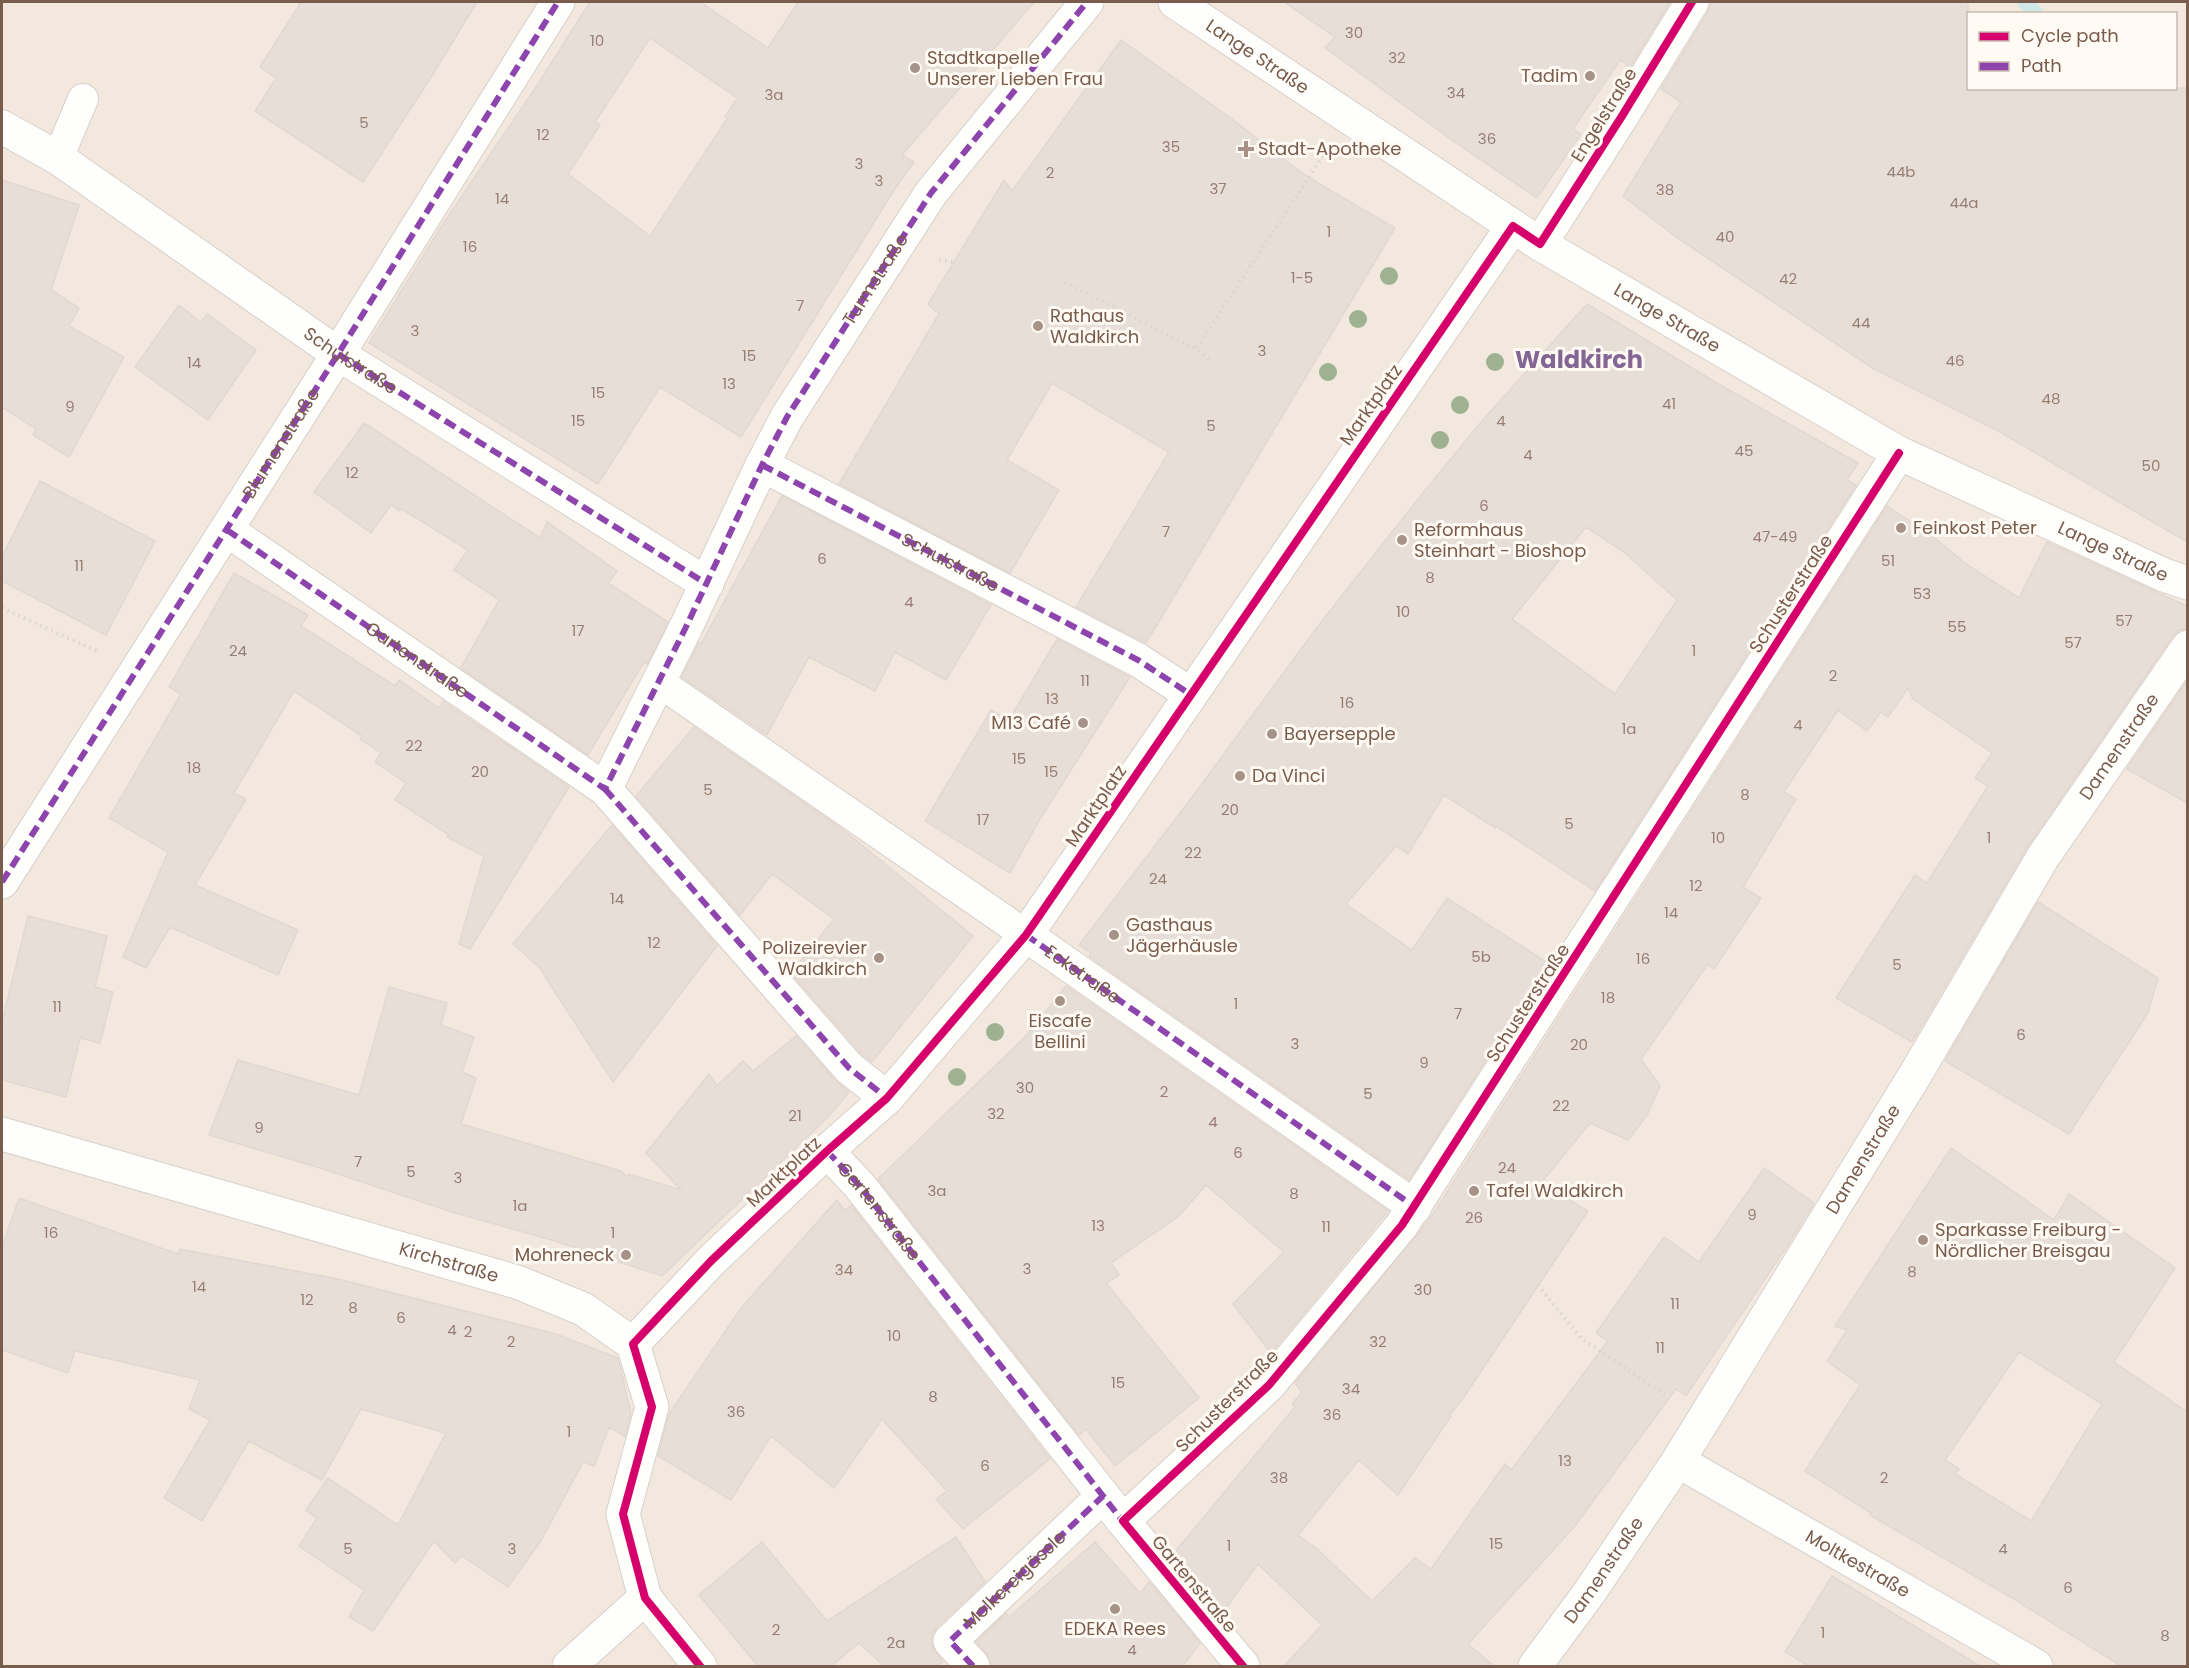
<svg xmlns="http://www.w3.org/2000/svg" width="2189" height="1668" viewBox="0 0 2189 1668" font-family="Poppins,sans-serif">
  <rect width="100%" height="100%" fill="#f9f5f0"/>
  <path fill="#f2e8de" fill-rule="evenodd" d="M 2,2 L 2187,2 L 2187,1666 L 2,1666 ZM 1968,14 L 2176,14 L 2176,88 L 1968,88 Z"/>
  <g fill="none" stroke-linecap="round" stroke-linejoin="round">
    <path stroke="#d0e8ea" stroke-width="15" d="M 2025,2 L 2037,14"/>
  </g>
  <path fill="#e6ded7" stroke="#e2d8d2" stroke-width="1.5" fill-rule="evenodd" d="M 301,2 L 477,2 L 430,79 L 363,182 L 255,111 L 276,78 L 260,67 Z
    M 590,2 L 700,2 L 768,48 L 798,2 L 1034,2 L 902,155 L 914,162 L 894,190 L 741,437 L 660,387 L 598,484 L 369,343 L 439,230 L 538,84 ZM 650,38 L 737,98 L 725,117 L 727,119 L 650,236 L 568,174 L 600,125 L 595,122 Z
    M 1284,2 L 1670,2 L 1630,67 L 1620,60 L 1573,129 L 1581,134 L 1537,198 L 1456,143 L 1325,48 L 1335,37 Z
    M 1711,2 L 1968,2 L 1968,88 L 2187,88 L 2187,542 L 2000,432 L 1874,369 L 1676,237 L 1623,196 L 1681,102 L 1661,89 L 1708,12 Z
    M 1121,40 L 1232,119 L 1306,176 L 1395,228 L 1146,643 L 1076,607 L 1169,452 L 1052,383 L 1007,460 L 1059,490 L 1010,573 L 839,484 L 939,314 L 928,304 L 1004,180 L 1012,191 Z
    M 2,180 L 79,205 L 51,290 L 79,308 L 69,326 L 124,357 L 69,457 L 33,435 L 36,429 L 2,407 Z
    M 1587,304 L 1715,382 L 1858,463 L 1847,480 L 1856,485 L 1595,891 L 1496,826 L 1495,828 L 1444,795 L 1408,854 L 1396,846 L 1346,904 L 1412,950 L 1447,898 L 1548,963 L 1409,1180 L 1089,956 L 1091,953 L 1079,945 L 1190,800 L 1315,630 L 1418,499 L 1481,422 ZM 1586,527 L 1624,552 L 1677,600 L 1615,694 L 1512,619 Z
    M 179,305 L 201,322 L 207,314 L 256,350 L 208,420 L 135,367 Z
    M 364,423 L 540,538 L 547,522 L 617,571 L 608,583 L 668,622 L 647,664 L 644,662 L 588,755 L 461,668 L 499,600 L 454,570 L 468,550 L 402,509 L 400,511 L 391,505 L 371,533 L 314,492 Z
    M 40,481 L 155,541 L 106,635 L 2,581 L 2,557 Z
    M 782,496 L 991,605 L 946,680 L 895,652 L 875,691 L 809,657 L 767,735 L 682,677 L 699,642 L 701,644 Z
    M 1887,506 L 1935,538 L 1966,564 L 2019,598 L 2047,542 L 2187,606 L 2187,629 L 2179,630 L 2173,636 L 2028,846 L 1912,1042 L 1836,998 L 1915,875 L 1927,883 L 1988,786 L 1975,778 L 1992,753 L 1913,699 L 1908,688 L 1888,717 L 1881,712 L 1867,731 L 1838,710 L 1784,792 L 1796,799 L 1743,887 L 1761,898 L 1714,969 L 1708,964 L 1641,1059 L 1660,1086 L 1647,1115 L 1628,1140 L 1590,1123 L 1541,1183 L 1588,1211 L 1462,1400 L 1450,1414 L 1451,1416 L 1398,1495 L 1359,1460 L 1298,1535 L 1316,1548 L 1372,1601 L 1415,1558 L 1431,1569 L 1505,1464 L 1511,1470 L 1608,1341 L 1596,1333 L 1664,1237 L 1699,1262 L 1764,1168 L 1814,1203 L 1790,1242 L 1686,1396 L 1676,1389 L 1574,1527 L 1468,1644 L 1494,1666 L 1284,1666 L 1322,1625 L 1258,1564 L 1223,1612 L 1174,1553 L 1295,1407 L 1292,1404 L 1302,1392 L 1295,1383 L 1431,1217 Z
    M 234,573 L 308,615 L 301,626 L 395,686 L 399,680 L 439,708 L 443,701 L 569,787 L 470,949 L 459,944 L 484,856 L 447,837 L 449,835 L 395,800 L 406,783 L 375,762 L 381,753 L 360,739 L 362,736 L 294,691 L 234,793 L 246,799 L 195,885 L 298,930 L 278,975 L 170,927 L 146,968 L 123,957 L 168,852 L 109,818 L 181,694 L 169,687 Z
    M 1057,639 L 1130,677 L 1040,819 L 1010,873 L 925,821 L 991,710 L 1009,720 Z
    M 2187,681 L 2187,803 L 2127,769 Z
    M 694,727 L 846,832 L 973,936 L 872,1062 L 862,1054 L 791,973 L 834,919 L 772,874 L 740,915 L 636,796 Z
    M 612,825 L 717,946 L 613,1082 L 539,967 L 513,944 Z
    M 2038,902 L 2158,978 L 2148,1013 L 2069,1134 L 1945,1061 Z
    M 28,916 L 107,936 L 95,987 L 113,992 L 100,1043 L 80,1038 L 66,1097 L 2,1080 L 2,1022 Z
    M 1066,986 L 1388,1211 L 1271,1353 L 1233,1304 L 1284,1252 L 1206,1185 L 1179,1216 L 1111,1263 L 1119,1275 L 1106,1283 L 1199,1398 L 1115,1466 L 1086,1429 L 1079,1435 L 878,1179 L 1026,1036 Z
    M 389,987 L 447,1003 L 441,1025 L 474,1037 L 462,1072 L 476,1078 L 461,1124 L 621,1171 L 627,1177 L 629,1174 L 681,1190 L 646,1153 L 709,1074 L 717,1086 L 743,1061 L 753,1071 L 796,1036 L 835,1080 L 849,1092 L 829,1116 L 662,1276 L 555,1241 L 452,1212 L 320,1168 L 209,1135 L 238,1060 L 359,1095 Z
    M 1951,1148 L 2054,1220 L 2069,1194 L 2175,1268 L 2114,1362 L 2187,1412 L 2187,1666 L 2121,1666 L 2014,1599 L 1870,1515 L 1871,1513 L 1805,1471 L 1860,1385 L 1827,1361 L 1847,1330 L 1835,1326 ZM 2019,1352 L 2102,1404 L 2031,1521 L 1955,1474 L 1959,1469 L 1945,1460 Z
    M 19,1198 L 178,1254 L 180,1249 L 338,1279 L 556,1334 L 618,1358 L 631,1413 L 625,1436 L 609,1427 L 594,1466 L 583,1462 L 542,1539 L 508,1587 L 462,1556 L 455,1563 L 434,1541 L 373,1631 L 349,1617 L 364,1590 L 299,1546 L 317,1518 L 306,1510 L 328,1478 L 398,1525 L 446,1433 L 361,1409 L 322,1480 L 249,1441 L 202,1521 L 164,1498 L 210,1420 L 189,1409 L 200,1380 L 75,1351 L 68,1373 L 2,1350 L 2,1247 Z
    M 837,1200 L 845,1211 L 851,1205 L 1050,1459 L 963,1529 L 936,1499 L 947,1491 L 882,1419 L 834,1488 L 771,1436 L 731,1500 L 658,1456 L 669,1414 L 741,1308 Z
    M 956,1537 L 985,1582 L 937,1627 L 932,1635 L 932,1646 L 943,1662 L 936,1666 L 884,1666 L 859,1643 L 831,1666 L 758,1666 L 699,1595 L 762,1542 L 827,1621 Z
    M 1095,1542 L 1140,1593 L 1149,1582 L 1200,1643 L 1183,1666 L 991,1666 L 987,1654 L 976,1642 L 1006,1613 L 1009,1617 Z
    M 1832,1576 L 1980,1666 L 1809,1666 L 1785,1652 Z"/>
  <g fill="none" stroke-linecap="round" stroke-linejoin="round">
    <defs>
      <path id="lane" d="M 58,158 L 83,99
        M 659,682 L 1026,935"/>
      <g id="street">
        <path id="s1" d="M 2,127 L 58,158 L 338,354 L 707,584"/>
        <path d="M 1540,244 L 1622,116 L 1692,2"/>
        <path id="s2" d="M 762,465 L 1138,660 L 1190,694"/>
        <path d="M 227,530 L 605,789 L 686,627 L 762,465 L 787,417 L 931,193 L 1087,2"/>
        <path d="M 605,789 L 849,1068 L 887,1098"/>
        <path id="s3" d="M 2,882 L 338,354 L 558,2"/>
        <path id="s4" d="M 1026,935 L 1415,1207"/>
        <path id="s5" d="M 2,1134 L 517,1282 L 583,1309 L 633,1344 L 652,1407 L 623,1514 L 645,1598 L 700,1666"/>
        <path d="M 827,1151 L 859,1185 L 1123,1521 L 1243,1666"/>
        <path d="M 633,1344 L 711,1261 L 827,1151 L 887,1098 L 1026,935 L 1513,226"/>
        <path id="s6" d="M 1678,1461 L 2036,1666"/>
        <path d="M 1123,1521 L 1269,1385 L 1402,1225 L 1899,453"/>
        <path d="M 569,1666 L 645,1598"/>
        <path d="M 973,1666 L 950,1641 L 1103,1496"/>
        <path id="s7" d="M 1535,1666 L 1589,1593 L 1678,1461 L 1915,1075 L 2043,857 L 2188,647"/>
      </g>
      <g id="secondary">
        <path id="s8" d="M 1175,2 L 1540,244 L 1899,453 L 2164,575 L 2188,583"/>
      </g>
    </defs>
    <use href="#lane" stroke="#d7d1cb" stroke-width="32"/>
    <use href="#street" stroke="#d7d1cb" stroke-width="35"/>
    <use href="#secondary" stroke="#d9d2cb" stroke-width="35"/>
    <path stroke="#dcd5d0" stroke-width="4" stroke-dasharray="1.5 4.5" stroke-linecap="butt" d="M 939,260 L 954,262
      M 1065,282 L 1196,349
      M 1209,359 L 1196,349 L 1325,153
      M 2,608 L 99,652
      M 1538,1285 L 1581,1338 L 1668,1397"/>
    <use href="#lane" stroke="#fefefd" stroke-width="30"/>
    <use href="#street" stroke="#fefefd" stroke-width="33"/>
    <use href="#secondary" stroke="#fefefd" stroke-width="33"/>
    <g stroke="#8e44ad" stroke-width="6" stroke-dasharray="12 6" stroke-linecap="butt">
      <path d="M 338,354 L 707,584"/>
      <path d="M 762,465 L 1138,660 L 1190,694"/>
      <path id="s9" d="M 227,530 L 605,789 L 686,627 L 762,465 L 787,417 L 931,193 L 1087,2"/>
      <path d="M 605,789 L 849,1068 L 887,1098"/>
      <path d="M 2,882 L 338,354 L 558,2"/>
      <path d="M 1026,935 L 1415,1207"/>
      <path id="s10" d="M 827,1151 L 859,1185 L 1125,1524"/>
      <path id="s11" d="M 973,1666 L 950,1641 L 1103,1496"/>
    </g>
    <defs>
      <path id="cycleway" d="M 700,1666 L 645,1598 L 623,1514 L 652,1407 L 633,1344 L 711,1261 L 827,1151 L 887,1098 L 1026,935 L 1513,226 L 1540,244 L 1622,116 L 1692,2
        M 1243,1666 L 1123,1521 L 1269,1385 L 1402,1225 L 1899,453"/>
    </defs>
    <use href="#cycleway" stroke="#fffaf3" stroke-width="11"/>
    <use href="#cycleway" stroke="#d6006c" stroke-width="8"/>
  </g>
  <g fill="#9eb190">
    <circle cx="1389" cy="276" r="9"/>
    <circle cx="1358" cy="319" r="9"/>
    <circle cx="1495" cy="362" r="9"/>
    <circle cx="1328" cy="372" r="9"/>
    <circle cx="1460" cy="405" r="9"/>
    <circle cx="1440" cy="440" r="9"/>
    <circle cx="995" cy="1032" r="9"/>
    <circle cx="957" cy="1077" r="9"/>
  </g>
  <g fill="#a69286" stroke="#fffaf3" stroke-width="2">
    <circle cx="915" cy="68" r="6"/>
    <circle cx="1590" cy="76" r="6"/>
    <path d="M1243 140h6v6h6v6h-6v6h-6v-6h-6v-6h6z"/>
    <circle cx="1038" cy="326" r="6"/>
    <circle cx="1901" cy="528" r="6"/>
    <circle cx="1402" cy="540" r="6"/>
    <circle cx="1083" cy="723" r="6"/>
    <circle cx="1272" cy="734" r="6"/>
    <circle cx="1240" cy="776" r="6"/>
    <circle cx="1114" cy="935" r="6"/>
    <circle cx="879" cy="958" r="6"/>
    <circle cx="1060" cy="1001" r="6"/>
    <circle cx="1474" cy="1191" r="6"/>
    <circle cx="1923" cy="1240" r="6"/>
    <circle cx="626" cy="1255" r="6"/>
    <circle cx="1115" cy="1609" r="6"/>
  </g>
  <g text-anchor="middle" stroke-width="6" stroke-linejoin="round" paint-order="stroke">
    <g font-size="15" fill="#977e72">
      <text x="1354" y="38">30</text>
      <text x="597" y="46">10</text>
      <text x="1397" y="63">32</text>
      <text x="1456" y="98">34</text>
      <text x="774" y="100">3a</text>
      <text x="364" y="128">5</text>
      <text x="543" y="140">12</text>
      <text x="1487" y="144">36</text>
      <text x="1171" y="152">35</text>
      <text x="859" y="169">3</text>
      <text x="1901" y="177">44b</text>
      <text x="1050" y="178">2</text>
      <text x="879" y="186">3</text>
      <text x="1218" y="194">37</text>
      <text x="1665" y="195">38</text>
      <text x="502" y="204">14</text>
      <text x="1964" y="208">44a</text>
      <text x="1329" y="237">1</text>
      <text x="1725" y="242">40</text>
      <text x="470" y="252">16</text>
      <text x="1302" y="283">1-5</text>
      <text x="1788" y="284">42</text>
      <text x="800" y="311">7</text>
      <text x="1861" y="328">44</text>
      <text x="415" y="336">3</text>
      <text x="1262" y="356">3</text>
      <text x="749" y="361">15</text>
      <text x="1955" y="366">46</text>
      <text x="194" y="368">14</text>
      <text x="729" y="389">13</text>
      <text x="598" y="398">15</text>
      <text x="2051" y="404">48</text>
      <text x="1669" y="409">41</text>
      <text x="70" y="412">9</text>
      <text x="578" y="426">15</text>
      <text x="1501" y="426">4</text>
      <text x="1211" y="431">5</text>
      <text x="1744" y="456">45</text>
      <text x="1528" y="460">4</text>
      <text x="2151" y="471">50</text>
      <text x="352" y="478">12</text>
      <text x="1484" y="511">6</text>
      <text x="1166" y="537">7</text>
      <text x="1775" y="542">47-49</text>
      <text x="822" y="564">6</text>
      <text x="1888" y="566">51</text>
      <text x="79" y="571">11</text>
      <text x="1430" y="583">8</text>
      <text x="1922" y="599">53</text>
      <text x="909" y="607">4</text>
      <text x="1403" y="617">10</text>
      <text x="2124" y="626">57</text>
      <text x="1957" y="632">55</text>
      <text x="578" y="636">17</text>
      <text x="2073" y="648">57</text>
      <text x="238" y="656">24</text>
      <text x="1694" y="656">1</text>
      <text x="1833" y="681">2</text>
      <text x="1085" y="686">11</text>
      <text x="1052" y="704">13</text>
      <text x="1347" y="708">16</text>
      <text x="1798" y="730">4</text>
      <text x="1629" y="734">1a</text>
      <text x="414" y="751">22</text>
      <text x="1019" y="764">15</text>
      <text x="194" y="773">18</text>
      <text x="480" y="777">20</text>
      <text x="1051" y="777">15</text>
      <text x="708" y="795">5</text>
      <text x="1745" y="800">8</text>
      <text x="1230" y="815">20</text>
      <text x="983" y="825">17</text>
      <text x="1569" y="829">5</text>
      <text x="1718" y="843">10</text>
      <text x="1989" y="843">1</text>
      <text x="1193" y="858">22</text>
      <text x="1158" y="884">24</text>
      <text x="1696" y="891">12</text>
      <text x="617" y="904">14</text>
      <text x="1671" y="918">14</text>
      <text x="654" y="948">12</text>
      <text x="1481" y="962">5b</text>
      <text x="1643" y="964">16</text>
      <text x="1897" y="970">5</text>
      <text x="1608" y="1003">18</text>
      <text x="1236" y="1009">1</text>
      <text x="57" y="1012">11</text>
      <text x="1458" y="1019">7</text>
      <text x="2021" y="1040">6</text>
      <text x="1295" y="1049">3</text>
      <text x="1579" y="1050">20</text>
      <text x="1424" y="1068">9</text>
      <text x="1025" y="1093">30</text>
      <text x="1164" y="1097">2</text>
      <text x="1368" y="1099">5</text>
      <text x="1561" y="1111">22</text>
      <text x="996" y="1119">32</text>
      <text x="795" y="1121">21</text>
      <text x="1213" y="1127">4</text>
      <text x="259" y="1133">9</text>
      <text x="1238" y="1158">6</text>
      <text x="358" y="1167">7</text>
      <text x="1507" y="1173">24</text>
      <text x="411" y="1177">5</text>
      <text x="458" y="1183">3</text>
      <text x="937" y="1196">3a</text>
      <text x="1294" y="1199">8</text>
      <text x="520" y="1211">1a</text>
      <text x="1752" y="1220">9</text>
      <text x="1474" y="1223">26</text>
      <text x="1098" y="1231">13</text>
      <text x="1326" y="1232">11</text>
      <text x="51" y="1238">16</text>
      <text x="613" y="1238">1</text>
      <text x="1027" y="1274">3</text>
      <text x="844" y="1275">34</text>
      <text x="1912" y="1277">8</text>
      <text x="199" y="1292">14</text>
      <text x="1423" y="1295">30</text>
      <text x="307" y="1305">12</text>
      <text x="1675" y="1309">11</text>
      <text x="353" y="1313">8</text>
      <text x="401" y="1323">6</text>
      <text x="452" y="1335">4</text>
      <text x="468" y="1337">2</text>
      <text x="894" y="1341">10</text>
      <text x="511" y="1347">2</text>
      <text x="1378" y="1347">32</text>
      <text x="1660" y="1353">11</text>
      <text x="1118" y="1388">15</text>
      <text x="1351" y="1394">34</text>
      <text x="933" y="1402">8</text>
      <text x="736" y="1417">36</text>
      <text x="1332" y="1420">36</text>
      <text x="569" y="1437">1</text>
      <text x="1565" y="1466">13</text>
      <text x="985" y="1471">6</text>
      <text x="1279" y="1483">38</text>
      <text x="1884" y="1483">2</text>
      <text x="1496" y="1549">15</text>
      <text x="1229" y="1551">1</text>
      <text x="348" y="1554">5</text>
      <text x="512" y="1554">3</text>
      <text x="2003" y="1554">4</text>
      <text x="2068" y="1593">6</text>
      <text x="776" y="1635">2</text>
      <text x="1823" y="1638">1</text>
      <text x="2165" y="1641">8</text>
      <text x="896" y="1648">2a</text>
      <text x="1132" y="1655">4</text>
    </g>
    <g font-size="18" fill="#7a5c4d" stroke="#fffaf3">
      <text dy="6" stroke="none"><textPath href="#s8" startOffset="99">Lange Straße</textPath></text>
      <text transform="translate(1604 115) rotate(-58)" y="6">Engelstraße</text>
      <text dy="6" stroke="none"><textPath href="#s9" startOffset="1036">Turmstraße</textPath></text>
      <text dy="6" stroke="none"><textPath href="#s8" startOffset="585">Lange Straße</textPath></text>
      <text dy="6" stroke="none"><textPath href="#s1" startOffset="420">Schulstraße</textPath></text>
      <text transform="translate(1371 405) rotate(-55)" y="6">Marktplatz</text>
      <text dy="6" stroke="none"><textPath href="#s3" startOffset="520">Blumenstraße</textPath></text>
      <text dy="6" stroke="none"><textPath href="#s8" startOffset="1089">Lange Straße</textPath></text>
      <text dy="6" stroke="none"><textPath href="#s2" startOffset="212">Schulstraße</textPath></text>
      <text transform="translate(1791 594) rotate(-57)" y="6">Schusterstraße</text>
      <text dy="6" stroke="none"><textPath href="#s9" startOffset="230">Gartenstraße</textPath></text>
      <text dy="6" stroke="none"><textPath href="#s7" startOffset="1090">Damenstraße</textPath></text>
      <text transform="translate(1096 806) rotate(-56)" y="6">Marktplatz</text>
      <text dy="6" stroke="none"><textPath href="#s4" startOffset="69">Eckstraße</textPath></text>
      <text transform="translate(1528 1003) rotate(-57)" y="6">Schusterstraße</text>
      <text dy="6" stroke="none"><textPath href="#s7" startOffset="604">Damenstraße</textPath></text>
      <text transform="translate(784 1172) rotate(-43)" y="6">Marktplatz</text>
      <text dy="6" stroke="none"><textPath href="#s10" startOffset="80">Gartenstraße</textPath></text>
      <text dy="6" stroke="none"><textPath href="#s5" startOffset="465">Kirchstraße</textPath></text>
      <text transform="translate(1227 1401) rotate(-45)" y="6">Schusterstraße</text>
      <text dy="6" stroke="none"><textPath href="#s6" startOffset="207">Moltkestraße</textPath></text>
      <text dy="6" stroke="none"><textPath href="#s7" startOffset="118">Damenstraße</textPath></text>
      <text dy="6" stroke="none"><textPath href="#s11" startOffset="123">Molkereigässle</textPath></text>
      <text transform="translate(1194 1584) rotate(50)" y="6">Gartenstraße</text>
    </g>
    <g font-size="18" fill="#7a5c4d" stroke="#fffaf3" text-anchor="start">
      <text x="927" y="64">Stadtkapelle<tspan x="927" dy="21">Unserer Lieben Frau</tspan></text>
      <text x="1578" y="82" text-anchor="end">Tadim</text>
      <text x="1258" y="155">Stadt-Apotheke</text>
      <text x="1050" y="322">Rathaus<tspan x="1050" dy="21">Waldkirch</tspan></text>
      <text x="1913" y="534">Feinkost Peter</text>
      <text x="1414" y="536">Reformhaus<tspan x="1414" dy="21">Steinhart - Bioshop</tspan></text>
      <text x="1071" y="729" text-anchor="end">M13 Café</text>
      <text x="1284" y="740">Bayersepple</text>
      <text x="1252" y="782">Da Vinci</text>
      <text x="1126" y="931">Gasthaus<tspan x="1126" dy="21">Jägerhäusle</tspan></text>
      <text x="867" y="954" text-anchor="end">Polizeirevier<tspan x="867" dy="21">Waldkirch</tspan></text>
      <text x="1060" y="1027" text-anchor="middle">Eiscafe<tspan x="1060" dy="21">Bellini</tspan></text>
      <text x="1486" y="1197">Tafel Waldkirch</text>
      <text x="1935" y="1236">Sparkasse Freiburg -<tspan x="1935" dy="21">Nördlicher Breisgau</tspan></text>
      <text x="614" y="1261" text-anchor="end">Mohreneck</text>
      <text x="1115" y="1635" text-anchor="middle">EDEKA Rees</text>
    </g>
    <g font-size="24" font-weight="bold" fill="#846695" stroke="#fffaf3">
      <text x="1579" y="368">Waldkirch</text>
    </g>
  </g>
  <rect width="2189" height="1668" fill="none" stroke="#7a5c4d" stroke-width="6"/>
  <rect x="1967" y="12" width="210" height="78" fill="#fffaf3" stroke="#cabbb1" stroke-width="1.5"/>
  <rect x="1979" y="32" width="30" height="9" fill="#d6006c" stroke="#cabbb1" stroke-width="1.5"/>
  <text x="2021" y="42" font-size="18" fill="#7a5c4d">Cycle path</text>
  <rect x="1979" y="62" width="30" height="9" fill="#8e44ad" stroke="#cabbb1" stroke-width="1.5"/>
  <text x="2021" y="72" font-size="18" fill="#7a5c4d">Path</text>
</svg>
